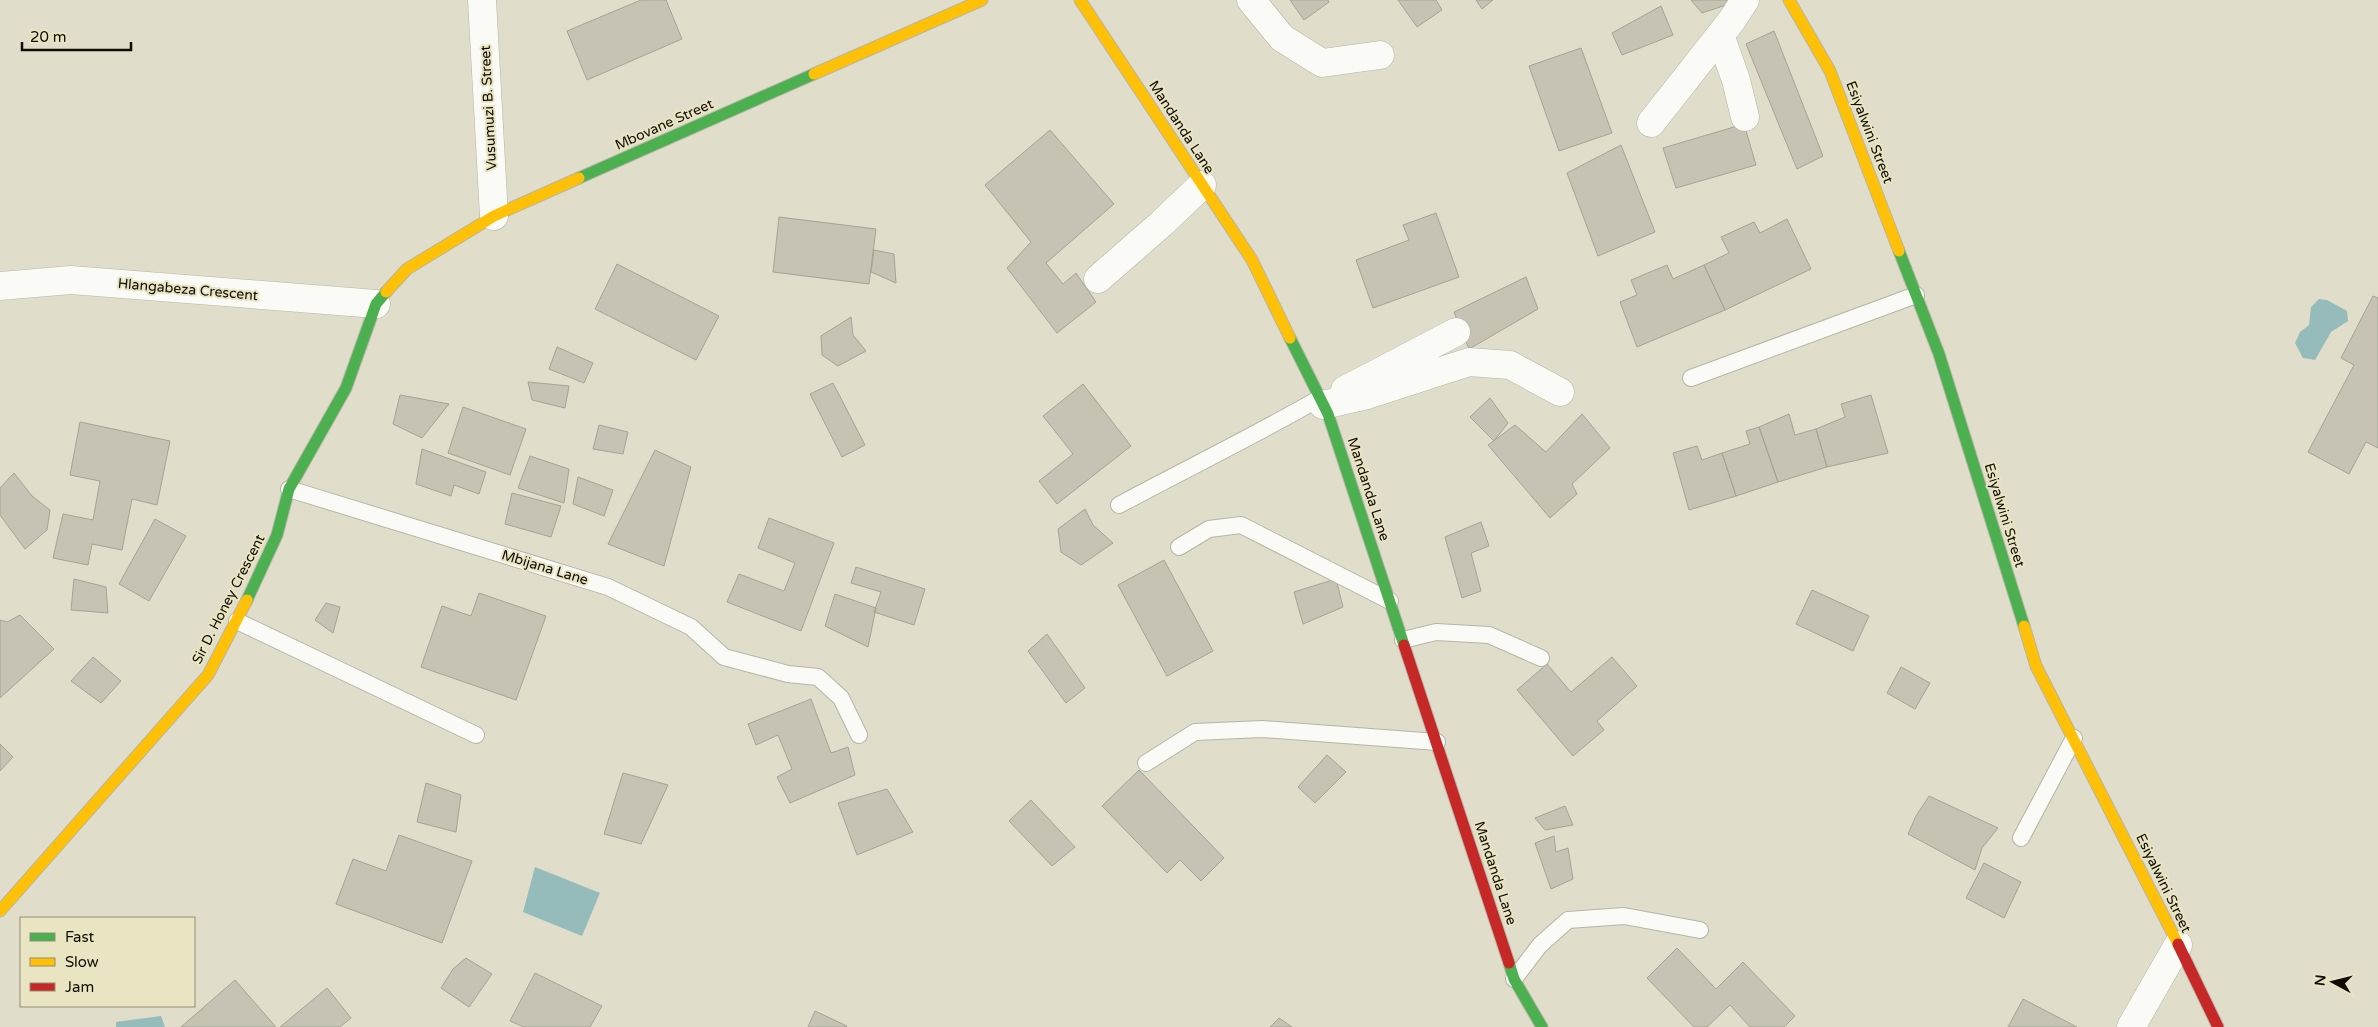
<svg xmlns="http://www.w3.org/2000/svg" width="2378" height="1027" viewBox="0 0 2378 1027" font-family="'Varela Round',sans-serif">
  <rect width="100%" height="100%" fill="#e0ddca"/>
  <path fill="#96bbbb" d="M 2319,299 L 2327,300 L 2347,311 L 2348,321 L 2331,332 L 2315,360 L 2303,358 L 2295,343 L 2300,332 L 2309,325 L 2311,307 Z
    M 535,867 L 600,893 L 582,936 L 523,912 Z
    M 161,1016 L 165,1027 L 116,1027 L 116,1022 Z"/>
  <path fill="#c6c3b4" stroke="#a5a394" d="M 641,0 L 666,0 L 682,39 L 587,80 L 567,31 Z
    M 1290,0 L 1328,0 L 1329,2 L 1304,20 Z
    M 1398,0 L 1436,0 L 1442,10 L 1417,27 Z
    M 1476,0 L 1493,0 L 1482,9 Z
    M 1691,0 L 1727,0 L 1729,4 L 1702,13 Z
    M 1661,6 L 1673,35 L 1622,55 L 1612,33 Z
    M 1774,31 L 1823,156 L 1797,169 L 1746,44 Z
    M 1581,48 L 1612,133 L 1559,151 L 1529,66 Z
    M 1744,124 L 1756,165 L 1676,188 L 1663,148 Z
    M 1050,130 L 1114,204 L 1046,263 L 1063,284 L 1076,273 L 1096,302 L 1057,333 L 1007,268 L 1031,242 L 985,185 Z
    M 1621,145 L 1655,232 L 1598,256 L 1567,173 Z
    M 1436,213 L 1459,277 L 1373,308 L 1356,260 L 1409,240 L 1403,225 Z
    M 779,217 L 876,229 L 869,284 L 773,272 Z
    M 1787,219 L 1811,269 L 1725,310 L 1704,265 L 1729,253 L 1721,237 L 1754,222 L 1760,233 Z
    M 874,250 L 894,254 L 896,283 L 871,272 Z
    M 617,264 L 719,316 L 696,360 L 595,309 Z
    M 1667,265 L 1673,279 L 1704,265 L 1725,310 L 1637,347 L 1620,302 L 1637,295 L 1631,280 Z
    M 1526,277 L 1538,309 L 1469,349 L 1454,312 Z
    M 2373,296 L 2378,298 L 2378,448 L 2366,442 L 2349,474 L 2308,452 L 2354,365 L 2341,358 Z
    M 851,317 L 853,335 L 866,351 L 838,366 L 822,355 L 821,336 Z
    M 557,347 L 593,363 L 584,383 L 549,369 Z
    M 528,382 L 569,386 L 565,408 L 532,400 Z
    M 833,383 L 865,445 L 842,457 L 810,394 Z
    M 1083,384 L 1131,446 L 1057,504 L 1039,481 L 1073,454 L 1043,416 Z
    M 400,395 L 449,404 L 422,438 L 393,424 Z
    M 1871,395 L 1888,453 L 1827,467 L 1816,429 L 1845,417 L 1841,404 Z
    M 1490,398 L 1508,423 L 1494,441 L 1470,417 Z
    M 463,407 L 526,429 L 510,475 L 448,453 Z
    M 1582,414 L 1610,448 L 1572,484 L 1577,494 L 1550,518 L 1488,445 L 1515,425 L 1546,452 Z
    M 1789,414 L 1795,435 L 1816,429 L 1827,467 L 1778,482 L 1759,427 Z
    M 80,422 L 170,441 L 157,505 L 132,499 L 122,550 L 92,544 L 88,565 L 53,558 L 63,514 L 93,520 L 100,481 L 70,475 Z
    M 599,425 L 628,432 L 623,454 L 593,449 Z
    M 1759,427 L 1778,482 L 1736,496 L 1722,453 L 1750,444 L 1746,431 Z
    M 1697,446 L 1702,460 L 1722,453 L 1736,496 L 1689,510 L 1673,453 Z
    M 422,449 L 486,472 L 479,494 L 454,485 L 451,496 L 416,484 Z
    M 655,450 L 691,467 L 664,566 L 608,544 Z
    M 530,456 L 569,469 L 564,503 L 518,488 Z
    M 14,473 L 32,496 L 50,510 L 47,530 L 25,549 L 0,515 L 0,488 Z
    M 578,477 L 613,490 L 604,516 L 573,504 Z
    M 512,493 L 561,506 L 551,537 L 505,524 Z
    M 1085,509 L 1093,525 L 1113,543 L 1081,565 L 1061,552 L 1058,529 Z
    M 769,518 L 834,543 L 801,631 L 727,602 L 739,574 L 784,591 L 795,563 L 758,548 Z
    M 155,519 L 186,536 L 149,601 L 119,584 Z
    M 1481,522 L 1489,546 L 1471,553 L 1481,591 L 1462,598 L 1445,537 Z
    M 1164,560 L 1213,651 L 1167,676 L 1118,585 Z
    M 856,567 L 925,589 L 914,625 L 874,612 L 881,592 L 851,583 Z
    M 74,579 L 106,587 L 108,613 L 71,610 Z
    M 1336,579 L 1343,607 L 1303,624 L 1294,592 Z
    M 1812,590 L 1869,616 L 1853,651 L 1796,624 Z
    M 479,593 L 546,616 L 516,700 L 421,667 L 442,606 L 471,616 Z
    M 835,594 L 876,608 L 868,647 L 825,626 Z
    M 326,603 L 340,607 L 333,633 L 315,620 Z
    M 20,615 L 54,649 L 0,698 L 0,620 L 7,622 Z
    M 1047,634 L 1085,688 L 1066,703 L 1028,651 Z
    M 93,657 L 121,681 L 101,703 L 71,681 Z
    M 1612,657 L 1637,686 L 1597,721 L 1604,730 L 1573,756 L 1517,690 L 1547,664 L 1571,692 Z
    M 1901,667 L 1930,683 L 1915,709 L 1887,693 Z
    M 811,699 L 831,753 L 848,747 L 855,775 L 790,803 L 777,777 L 792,769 L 778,735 L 756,745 L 748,724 Z
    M 0,744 L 13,757 L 0,771 Z
    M 1327,755 L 1346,772 L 1315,803 L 1298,787 Z
    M 1139,770 L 1224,858 L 1201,881 L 1180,860 L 1167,873 L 1102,806 Z
    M 623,773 L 668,785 L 641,844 L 604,834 Z
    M 426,783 L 461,795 L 456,832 L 417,822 Z
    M 887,789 L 913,832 L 857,855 L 838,803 Z
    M 1929,796 L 1998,828 L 1982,848 L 1975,870 L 1908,834 L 1916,816 Z
    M 1031,800 L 1075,847 L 1052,866 L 1009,821 Z
    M 1565,806 L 1573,825 L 1545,830 L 1535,818 Z
    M 399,835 L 472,861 L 442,943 L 336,904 L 353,859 L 386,871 Z
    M 1554,836 L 1556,852 L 1568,848 L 1573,879 L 1551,889 L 1535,843 Z
    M 1984,863 L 2021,882 L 2004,918 L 1966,898 Z
    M 1677,948 L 1716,989 L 1743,962 L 1795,1016 L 1784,1027 L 1750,1027 L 1730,1005 L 1707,1027 L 1694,1027 L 1647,978 Z
    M 466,958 L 492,974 L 469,1007 L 441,988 L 453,969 Z
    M 535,973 L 602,1006 L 590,1027 L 524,1027 L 510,1021 Z
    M 235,980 L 276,1027 L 181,1027 Z
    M 327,988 L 351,1018 L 340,1027 L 280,1027 Z
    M 2023,999 L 2077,1027 L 2008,1027 Z
    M 815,1011 L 847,1026 L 846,1027 L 808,1027 Z
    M 1279,1018 L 1292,1027 L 1270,1027 Z"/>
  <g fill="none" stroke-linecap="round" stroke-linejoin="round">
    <defs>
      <path id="lane" d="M 1691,378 L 1916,295
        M 289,489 L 608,587 L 691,627 L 724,657 L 788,674 L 818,677 L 841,698 L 859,735
        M 1119,505 C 1186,469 1254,436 1320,398
        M 1179,547 L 1209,529 L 1241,525 L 1390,601
        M 237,621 L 476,735
        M 1403,640 L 1436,632 L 1489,635 L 1541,658
        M 1146,763 L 1195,732 L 1262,729 L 1437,742
        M 2021,838 L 2074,738
        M 1514,979 L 1540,945 L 1568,920 L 1624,916 L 1700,930"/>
      <path id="street" d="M 482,0 L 494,216
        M 1251,0 L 1282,38 L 1322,63 L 1380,55
        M 1720,35 L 1736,80 L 1745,117
        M 1651,123 L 1732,20 L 1745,0
        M 1098,279 L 1161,224 L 1202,185
        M 0,286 L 71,280 L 376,304
        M 1345,390 L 1456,332
        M 1323,405 L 1367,395 L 1469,362 L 1510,365 L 1560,392
        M 2131,1027 L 2178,945"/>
      <path id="fast" d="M 579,178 L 814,74
        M 1899,251 L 1939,354 L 2024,626
        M 1290,338 L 1328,414 L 1404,645
        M 247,600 L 277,535 L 289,489 L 346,388 L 376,304 L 386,292
        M 1509,963 L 1514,979 L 1542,1027"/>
      <path id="slow" d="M 1080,0 L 1252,260 L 1290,338
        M 1789,0 L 1830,71 L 1899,251
        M 814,74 L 982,0
        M 386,292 L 407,269 L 494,216 L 579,178
        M 2024,626 L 2036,666 L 2178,944
        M 0,911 L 208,675 L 247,600"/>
      <path id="jam" d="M 1404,645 L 1509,963
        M 2178,944 L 2218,1027"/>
    </defs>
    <use href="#lane" stroke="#b7b5a6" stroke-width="18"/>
    <use href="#street" stroke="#b7b5a6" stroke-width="29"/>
    <use href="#fast" stroke="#b7b5a6" stroke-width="13"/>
    <use href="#slow" stroke="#b7b5a6" stroke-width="13"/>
    <use href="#jam" stroke="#b7b5a6" stroke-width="13"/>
    <use href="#lane" stroke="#fafaf7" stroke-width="16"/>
    <use href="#street" stroke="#fafaf7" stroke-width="28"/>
    <use href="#fast" stroke="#4caf50" stroke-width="11"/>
    <use href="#slow" stroke="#ffc107" stroke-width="11"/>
    <use href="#jam" stroke="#c62828" stroke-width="11"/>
  </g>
  <g text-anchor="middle" stroke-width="4" stroke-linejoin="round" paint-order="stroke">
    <g font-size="14" fill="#0e0c03" stroke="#e9e4c1">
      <text transform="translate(488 108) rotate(-93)" y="5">Vusumuzi B. Street</text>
      <text transform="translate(664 124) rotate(-24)" y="5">Mbovane Street</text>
      <text transform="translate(1182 127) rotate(57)" y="5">Mandanda Lane</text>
      <text transform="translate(1870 132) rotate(69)" y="5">Esiyalwini Street</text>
      <text transform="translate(188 289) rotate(5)" y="5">Hlangabeza Crescent</text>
      <text transform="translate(1369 489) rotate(72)" y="5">Mandanda Lane</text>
      <text transform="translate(2005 515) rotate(73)" y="5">Esiyalwini Street</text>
      <text transform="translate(545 567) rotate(17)" y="5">Mbijana Lane</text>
      <text transform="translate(228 599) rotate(-63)" y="5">Sir D. Honey Crescent</text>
      <text transform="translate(1496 873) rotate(72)" y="5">Mandanda Lane</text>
      <text transform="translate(2164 883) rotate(64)" y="5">Esiyalwini Street</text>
    </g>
  </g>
  <rect x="20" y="917" width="175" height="90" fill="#e9e4c1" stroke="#918e75"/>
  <rect x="30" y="933" width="25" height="8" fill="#4caf50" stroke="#918e75"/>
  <text x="65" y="942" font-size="15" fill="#0e0c03">Fast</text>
  <rect x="30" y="958" width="25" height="8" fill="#ffc107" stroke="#918e75"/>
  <text x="65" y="967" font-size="15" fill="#0e0c03">Slow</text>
  <rect x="30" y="983" width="25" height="8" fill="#c62828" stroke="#918e75"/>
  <text x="65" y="992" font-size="15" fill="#0e0c03">Jam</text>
  <g transform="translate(2333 982) rotate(277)" stroke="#e9e4c1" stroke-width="4" paint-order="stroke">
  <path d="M0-4L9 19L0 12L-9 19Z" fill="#0e0c03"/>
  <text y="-8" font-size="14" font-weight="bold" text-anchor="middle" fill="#0e0c03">N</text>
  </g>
  <path d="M22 42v8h109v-8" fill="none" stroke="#0e0c03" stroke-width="2.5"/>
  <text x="30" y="42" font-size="15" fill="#0e0c03" stroke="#e9e4c1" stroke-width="4" paint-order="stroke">20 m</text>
</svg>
